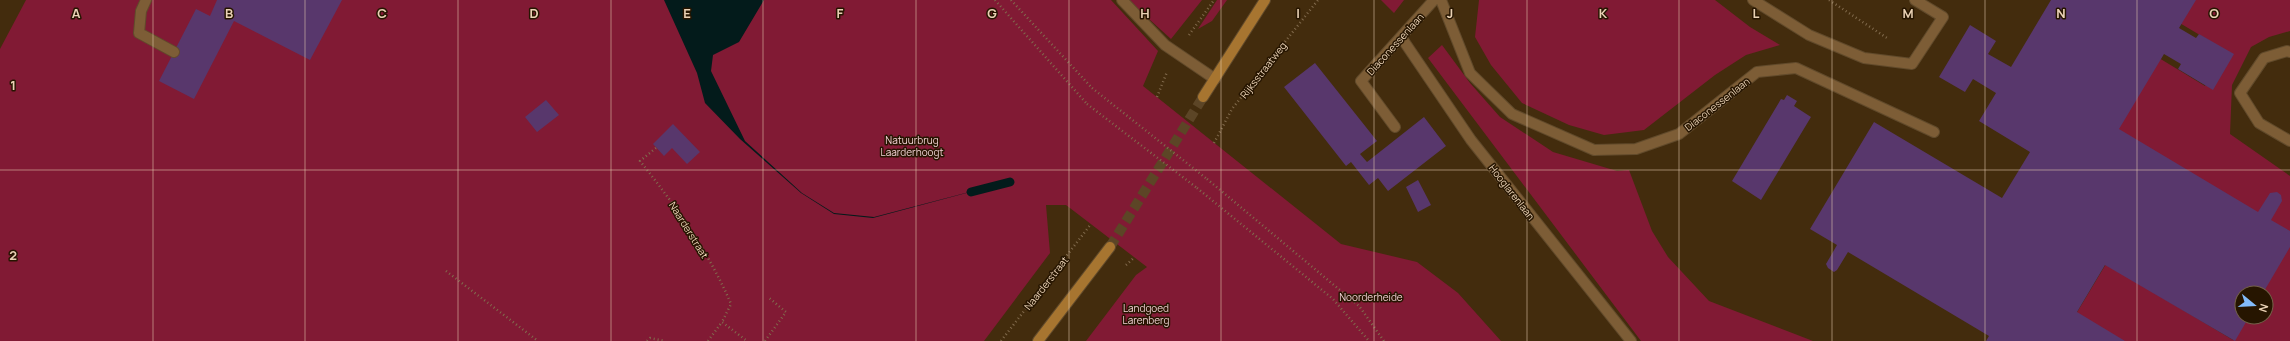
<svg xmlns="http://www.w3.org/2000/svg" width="2290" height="341" viewBox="0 0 2290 341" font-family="Manrope,sans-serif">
  <rect width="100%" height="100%" fill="#432c0d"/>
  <path fill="#811a34" d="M 26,0 L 1111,0 L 1158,51 L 1143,86 L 1341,244 L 1417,262 L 1458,293 L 1501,341 L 1086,341 L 1136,275 L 1147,267 L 1066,205 L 1046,205 L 1050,253 L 984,341 L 0,341 L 0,49 Z
    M 1128,0 L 1202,0 L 1171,39 Z
    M 1217,0 L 1227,0 L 1212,21 L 1198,29 Z
    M 1381,0 L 1404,0 L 1394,13 Z
    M 1479,0 L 1715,0 L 1750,27 L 1780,45 L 1746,55 L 1715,75 L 1644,130 L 1604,135 L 1569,125 L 1522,103 L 1491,65 L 1475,37 Z
    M 2191,0 L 2290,0 L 2290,31 L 2269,37 L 2251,47 L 2232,85 L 2230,134 L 2290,176 L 2290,234 L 2116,131 L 2159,58 L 2205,86 L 2225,50 L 2178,22 Z
    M 1442,45 L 1470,83 L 1500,117 L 1553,152 L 1617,171 L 1629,170 L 1652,231 L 1668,257 L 1709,301 L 1813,341 L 1641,341 L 1428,58 Z
    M 2290,244 L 2290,341 L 2123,341 L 2076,314 L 2106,264 L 2233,340 L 2247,317 L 2266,317 L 2266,293 L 2261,293 Z"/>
  <path fill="#031b1b" d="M 664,0 L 764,0 L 739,42 L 713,55 L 711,71 L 745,141 L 802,193 L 834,213 L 874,217 L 1015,180 L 873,218 L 834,214 L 801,193 L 740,139 L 705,103 L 697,73 Z"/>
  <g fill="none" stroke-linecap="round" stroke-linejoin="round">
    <path stroke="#031b1b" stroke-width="9" d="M 971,192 L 1010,182"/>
  </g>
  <path fill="#58376c" d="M 217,0 L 342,0 L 310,60 L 234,21 L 194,99 L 159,81 L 196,9 L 210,16 Z
    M 2051,0 L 2196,0 L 2179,28 L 2196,38 L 2199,34 L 2234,54 L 2213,90 L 2178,69 L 2181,64 L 2164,54 L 2119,129 L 2258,212 L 2270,193 L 2277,192 L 2281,195 L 2282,201 L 2271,220 L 2290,231 L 2290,247 L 2263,293 L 2242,293 L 2242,317 L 2249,317 L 2235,341 L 2105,265 L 2077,312 L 2125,341 L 1986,341 L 1989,336 L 1848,252 L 1837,270 L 1834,272 L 1828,268 L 1826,264 L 1837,245 L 1810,229 L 1874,122 L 2002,198 L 2030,152 L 1979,121 L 1996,93 L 1973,79 L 1965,92 L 1939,77 L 1970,25 L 1996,41 L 1988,54 L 2011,67 Z
    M 1315,63 L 1377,141 L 1360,154 L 1367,162 L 1424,117 L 1446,146 L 1388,191 L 1378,178 L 1369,185 L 1351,162 L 1346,166 L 1284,87 Z
    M 1787,95 L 1797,101 L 1794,106 L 1811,117 L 1761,200 L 1732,181 L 1781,99 L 1784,100 Z
    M 546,100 L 559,115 L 537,132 L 525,117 Z
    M 673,124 L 700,152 L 687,164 L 672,148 L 664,156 L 653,144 Z
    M 1418,180 L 1431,205 L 1418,212 L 1406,187 Z"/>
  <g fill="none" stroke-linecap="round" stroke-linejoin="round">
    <path stroke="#5c4526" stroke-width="10" stroke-dasharray="10 5" stroke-linecap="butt" d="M 1110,247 L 1203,97"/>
    <defs>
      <path id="lane" d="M 146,0 L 141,11 L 139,33 L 174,52
        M 1122,0 L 1165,45 L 1215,79
        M 1441,0 L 1470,73 L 1512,114 L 1594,150 L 1636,149 L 1679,134 L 1757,72 L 1796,68 L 1934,132
        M 1753,0 L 1809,35 L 1864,58 L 1912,64 L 1943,17 L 1915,0
        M 1401,37 L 1471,140 L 1631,341
        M 2290,52 L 2287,51 L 2264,58 L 2240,93 L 2259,123 L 2290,141
        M 1395,127 L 1361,81 L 1434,0"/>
      <path id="secondary" d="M 1203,97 L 1265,0
        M 1038,341 L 1110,247"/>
    </defs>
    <use href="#lane" stroke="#614a2b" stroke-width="12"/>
    <use href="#secondary" stroke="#614a2b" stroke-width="12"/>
    <path stroke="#826b4d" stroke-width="2.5" stroke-dasharray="1 3" stroke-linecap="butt" d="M 995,0 L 1087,104
      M 1011,0 L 1092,88
      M 1829,0 L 1887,38
      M 1189,35 L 1214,0
      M 1157,97 L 1167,72
      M 1214,143 L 1232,109 L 1318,0
      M 656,148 L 640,161 C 675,205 709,252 731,304 L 722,322
      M 1207,179 L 1359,306 L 1384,341
      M 1197,188 L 1333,299 L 1369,341
      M 1126,265 L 1135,257
      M 446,271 L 538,341
      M 647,341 L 650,338 L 665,341
      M 708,341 L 722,322 L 747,341
      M 765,341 L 786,312 L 768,297
      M 1001,341 L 1091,224"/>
    <use href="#lane" stroke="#7d5d36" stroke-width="10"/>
    <use href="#secondary" stroke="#a77530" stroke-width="10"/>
    <path stroke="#826b4d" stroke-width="2.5" stroke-dasharray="1 3" stroke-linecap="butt" d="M 1092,88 L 1207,179
      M 1087,104 L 1197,188"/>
  </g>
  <path fill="none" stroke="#ead2b5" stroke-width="1" stroke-opacity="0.55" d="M 153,0 L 153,341M 305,0 L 305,341M 458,0 L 458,341M 611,0 L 611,341M 763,0 L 763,341M 916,0 L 916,341M 1069,0 L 1069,341M 1221,0 L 1221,341M 1374,0 L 1374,341M 1527,0 L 1527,341M 1679,0 L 1679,341M 1832,0 L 1832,341M 1985,0 L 1985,341M 2137,0 L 2137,341M 0,170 L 2290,170"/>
  <g text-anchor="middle" stroke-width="3" stroke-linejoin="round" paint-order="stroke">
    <g font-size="10" fill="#ead2b5" stroke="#261500">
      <text transform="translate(1395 44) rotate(-48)" y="4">Diaconessenlaan</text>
      <text transform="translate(1263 70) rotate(-52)" y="4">Rijksstraatweg</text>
      <text transform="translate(1717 104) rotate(-38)" y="4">Diaconessenlaan</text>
      <text transform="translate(1512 192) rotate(52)" y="4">Hooglarenlaan</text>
      <text transform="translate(689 230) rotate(58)" y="4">Naarderstraat</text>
      <text transform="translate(1046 283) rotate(-52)" y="4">Naarderstraat</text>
    </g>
    <g font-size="10" fill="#f2d1d4" stroke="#261500">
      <text x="912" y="144">Natuurbrug<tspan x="912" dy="12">Laarderhoogt</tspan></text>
      <text x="1371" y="301">Noorderheide</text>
      <text x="1146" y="312">Landgoed<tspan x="1146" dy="12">Larenberg</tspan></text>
    </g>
  </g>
  <g font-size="13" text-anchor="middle" font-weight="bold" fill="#ead2b5" stroke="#261500" stroke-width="3" stroke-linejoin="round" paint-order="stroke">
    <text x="76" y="18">A</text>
    <text x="229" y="18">B</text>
    <text x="382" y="18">C</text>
    <text x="534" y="18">D</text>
    <text x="687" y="18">E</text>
    <text x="840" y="18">F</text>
    <text x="992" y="18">G</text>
    <text x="1145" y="18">H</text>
    <text x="1298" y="18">I</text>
    <text x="1450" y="18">J</text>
    <text x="1603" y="18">K</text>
    <text x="1756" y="18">L</text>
    <text x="1908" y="18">M</text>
    <text x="2061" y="18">N</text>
    <text x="2214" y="18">O</text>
    <text x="13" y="90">1</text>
    <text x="13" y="260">2</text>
  </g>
  <g transform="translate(2254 305) rotate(108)"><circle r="19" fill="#261500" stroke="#746148"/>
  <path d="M0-3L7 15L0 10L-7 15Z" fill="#83bcfb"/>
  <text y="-6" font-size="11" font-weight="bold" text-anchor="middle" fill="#ead2b5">N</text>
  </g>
</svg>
